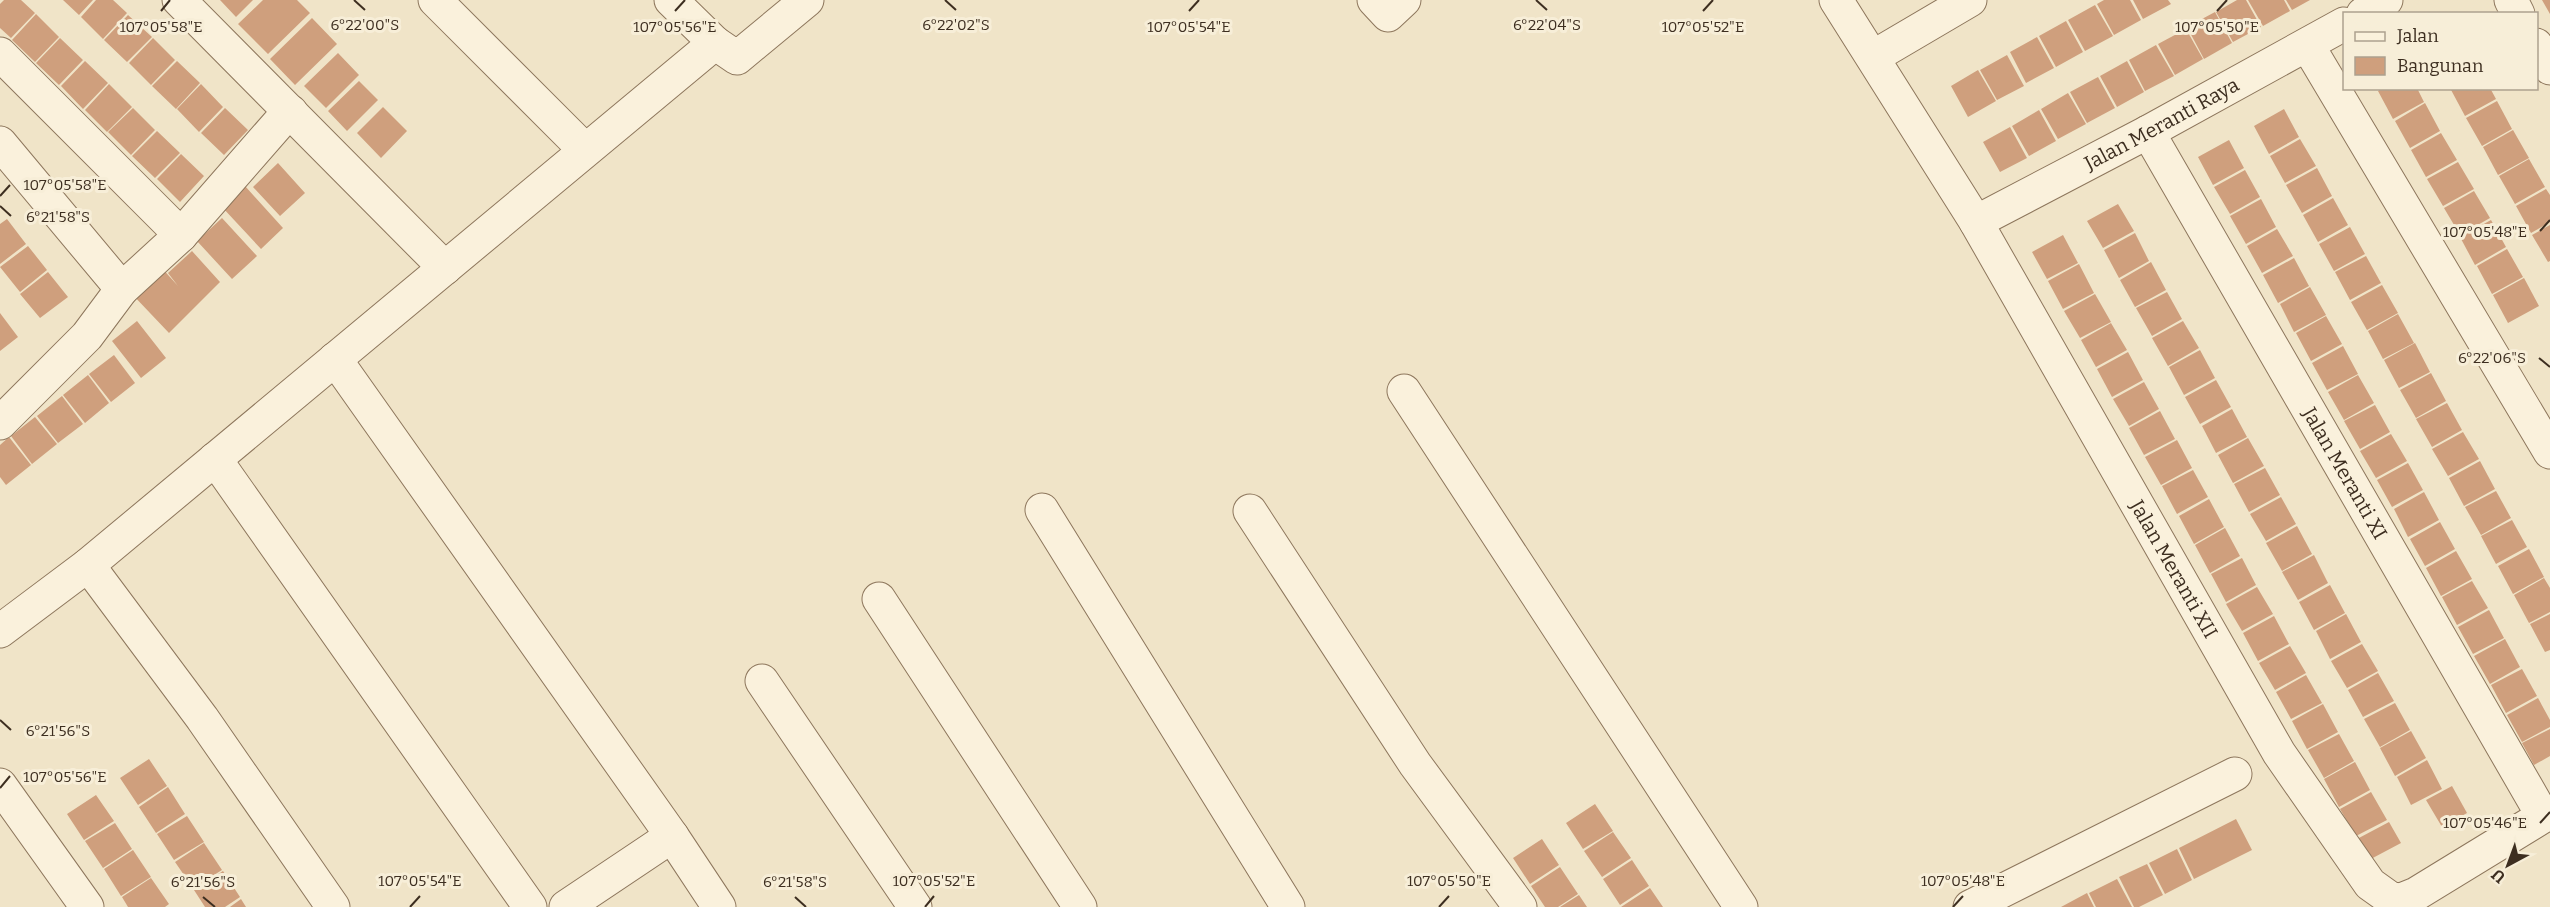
<svg xmlns="http://www.w3.org/2000/svg" width="2550" height="907" viewBox="0 0 2550 907" font-family="Bitter,serif">
  <rect width="100%" height="100%" fill="#f0e4c8"/>
  <path fill="#cf9f7d" d="M 4,0 L 21,0 L 35,13 L 11,38 L 0,28 L 0,4 Z
    M 63,0 L 93,0 L 79,15 Z
    M 96,0 L 113,0 L 127,13 L 103,39 L 81,17 Z
    M 220,0 L 253,0 L 236,17 Z
    M 263,0 L 297,0 L 310,13 L 268,54 L 238,24 Z
    M 2104,0 L 2130,0 L 2141,20 L 2114,35 L 2097,4 Z
    M 2133,0 L 2168,0 L 2171,4 L 2143,19 Z
    M 2237,0 L 2246,0 L 2261,27 L 2233,42 L 2216,12 Z
    M 2248,0 L 2284,0 L 2290,11 L 2263,26 Z
    M 2286,0 L 2310,0 L 2292,10 Z
    M 2542,0 L 2550,0 L 2550,14 Z
    M 2095,5 L 2113,36 L 2085,51 L 2068,20 Z
    M 2215,12 L 2232,43 L 2204,59 L 2187,27 Z
    M 36,14 L 59,37 L 35,62 L 12,40 Z
    M 128,15 L 152,37 L 127,62 L 104,40 Z
    M 312,18 L 337,44 L 295,85 L 270,59 Z
    M 2066,21 L 2083,52 L 2056,67 L 2039,36 Z
    M 2186,29 L 2203,59 L 2175,75 L 2158,44 Z
    M 2037,37 L 2054,68 L 2026,83 L 2010,52 Z
    M 60,38 L 83,60 L 59,85 L 36,63 Z
    M 153,38 L 175,60 L 151,85 L 129,63 Z
    M 2156,45 L 2174,76 L 2145,91 L 2129,60 Z
    M 338,53 L 359,75 L 326,108 L 304,86 Z
    M 2007,55 L 2024,86 L 1997,100 L 1980,70 Z
    M 85,61 L 108,83 L 83,109 L 61,86 Z
    M 177,61 L 200,83 L 176,109 L 152,86 Z
    M 2127,61 L 2144,92 L 2117,107 L 2100,76 Z
    M 1978,70 L 1996,101 L 1968,117 L 1951,86 Z
    M 2098,77 L 2115,108 L 2087,123 L 2070,92 Z
    M 359,81 L 378,100 L 347,131 L 328,111 Z
    M 109,84 L 132,107 L 107,132 L 85,110 Z
    M 201,84 L 223,107 L 199,132 L 177,109 Z
    M 2382,88 L 2417,88 L 2424,102 L 2393,119 L 2378,91 Z
    M 2450,88 L 2490,88 L 2496,99 L 2465,116 Z
    M 2068,93 L 2086,124 L 2058,139 L 2041,109 Z
    M 2497,101 L 2512,129 L 2482,146 L 2466,118 Z
    M 2425,103 L 2440,131 L 2410,148 L 2395,121 Z
    M 383,107 L 407,131 L 381,158 L 357,133 Z
    M 133,108 L 155,130 L 131,155 L 108,132 Z
    M 225,108 L 248,130 L 224,155 L 201,133 Z
    M 2284,109 L 2299,137 L 2269,154 L 2254,126 Z
    M 2039,110 L 2056,141 L 2029,156 L 2012,126 Z
    M 2010,127 L 2027,158 L 2000,172 L 1983,142 Z
    M 2513,130 L 2529,158 L 2498,175 L 2483,147 Z
    M 157,131 L 180,153 L 155,178 L 132,156 Z
    M 2441,133 L 2457,160 L 2426,177 L 2411,150 Z
    M 2300,139 L 2316,166 L 2285,183 L 2270,156 Z
    M 2229,140 L 2244,168 L 2213,185 L 2198,157 Z
    M 181,154 L 204,176 L 180,202 L 157,179 Z
    M 2529,159 L 2545,187 L 2515,204 L 2499,176 Z
    M 2458,162 L 2474,189 L 2443,206 L 2427,179 Z
    M 278,163 L 305,193 L 280,216 L 253,187 Z
    M 2317,168 L 2332,196 L 2302,213 L 2286,185 Z
    M 2245,170 L 2260,197 L 2230,214 L 2214,187 Z
    M 245,186 L 283,228 L 261,249 L 222,207 Z
    M 2546,189 L 2550,195 L 2550,222 L 2531,233 L 2516,206 Z
    M 2474,191 L 2490,218 L 2460,235 L 2444,208 Z
    M 2333,198 L 2348,225 L 2318,242 L 2303,215 Z
    M 2261,199 L 2276,227 L 2246,244 L 2230,216 Z
    M 2118,204 L 2134,231 L 2103,248 L 2087,221 Z
    M 222,218 L 257,256 L 232,279 L 197,241 Z
    M 7,219 L 26,244 L 0,264 L 0,224 Z
    M 2491,220 L 2506,247 L 2475,265 L 2460,237 Z
    M 2550,225 L 2550,261 L 2548,262 L 2532,235 Z
    M 2350,227 L 2365,254 L 2334,271 L 2319,244 Z
    M 2277,229 L 2293,256 L 2262,273 L 2247,246 Z
    M 2135,233 L 2149,261 L 2119,278 L 2104,250 Z
    M 2063,235 L 2078,263 L 2047,279 L 2032,252 Z
    M 28,246 L 47,270 L 20,292 L 0,267 Z
    M 2507,249 L 2523,277 L 2492,294 L 2477,266 Z
    M 192,251 L 220,282 L 169,333 L 131,293 L 160,266 L 178,286 L 168,273 Z
    M 2366,256 L 2381,283 L 2350,300 L 2335,272 Z
    M 2294,258 L 2309,286 L 2278,303 L 2263,275 Z
    M 2151,262 L 2166,290 L 2135,307 L 2120,280 Z
    M 2079,264 L 2094,293 L 2063,309 L 2048,281 Z
    M 48,272 L 68,297 L 40,318 L 20,294 Z
    M 2524,278 L 2539,306 L 2508,323 L 2493,295 Z
    M 2382,285 L 2398,313 L 2367,330 L 2351,302 Z
    M 2310,287 L 2326,315 L 2294,332 L 2280,304 Z
    M 2167,292 L 2182,319 L 2152,336 L 2136,308 Z
    M 2095,294 L 2111,322 L 2080,338 L 2064,311 Z
    M 0,313 L 18,337 L 0,351 Z
    M 2398,314 L 2414,343 L 2383,359 L 2368,331 Z
    M 2326,316 L 2342,344 L 2311,361 L 2296,333 Z
    M 137,321 L 166,358 L 141,378 L 112,341 Z
    M 2183,321 L 2199,348 L 2168,366 L 2152,338 Z
    M 2111,323 L 2127,350 L 2096,367 L 2081,340 Z
    M 2415,343 L 2430,372 L 2399,388 L 2384,360 Z
    M 2343,346 L 2358,374 L 2327,390 L 2312,363 Z
    M 2200,350 L 2215,378 L 2184,395 L 2169,367 Z
    M 2128,352 L 2143,380 L 2112,397 L 2097,369 Z
    M 114,355 L 135,383 L 111,402 L 89,374 Z
    M 2431,373 L 2446,401 L 2416,418 L 2400,390 Z
    M 88,375 L 109,403 L 85,423 L 63,395 Z
    M 2358,375 L 2374,403 L 2344,420 L 2328,392 Z
    M 2216,380 L 2231,407 L 2200,424 L 2185,397 Z
    M 2144,382 L 2159,409 L 2129,426 L 2113,399 Z
    M 62,396 L 83,424 L 58,443 L 37,416 Z
    M 2447,403 L 2462,430 L 2432,447 L 2416,419 Z
    M 2375,405 L 2390,432 L 2360,449 L 2344,421 Z
    M 2232,409 L 2247,437 L 2216,453 L 2202,426 Z
    M 2160,411 L 2175,439 L 2144,455 L 2129,428 Z
    M 35,417 L 57,444 L 32,464 L 11,436 Z
    M 2463,432 L 2479,459 L 2448,476 L 2432,449 Z
    M 2391,434 L 2407,461 L 2376,478 L 2360,451 Z
    M 9,437 L 31,465 L 6,485 L 0,477 L 0,445 Z
    M 2248,438 L 2264,466 L 2233,483 L 2218,455 Z
    M 2177,440 L 2192,468 L 2161,485 L 2145,457 Z
    M 2480,461 L 2495,489 L 2464,506 L 2449,478 Z
    M 2408,463 L 2423,490 L 2392,507 L 2377,480 Z
    M 2265,468 L 2280,495 L 2249,512 L 2234,484 Z
    M 2193,470 L 2208,497 L 2177,514 L 2162,486 Z
    M 2496,491 L 2511,518 L 2481,535 L 2465,507 Z
    M 2424,492 L 2439,520 L 2408,537 L 2394,509 Z
    M 2281,497 L 2296,524 L 2266,541 L 2250,514 Z
    M 2209,499 L 2224,527 L 2194,544 L 2179,516 Z
    M 2512,520 L 2527,547 L 2496,564 L 2481,536 Z
    M 2440,522 L 2455,549 L 2425,566 L 2410,539 Z
    M 2297,526 L 2312,554 L 2282,571 L 2266,543 Z
    M 2225,528 L 2240,556 L 2210,573 L 2195,545 Z
    M 2529,549 L 2544,577 L 2513,594 L 2498,566 Z
    M 2456,551 L 2472,579 L 2441,596 L 2426,568 Z
    M 2314,555 L 2328,583 L 2298,600 L 2282,572 Z
    M 2242,558 L 2256,585 L 2226,602 L 2211,574 Z
    M 2544,578 L 2550,588 L 2550,612 L 2529,623 L 2514,595 Z
    M 2472,581 L 2488,608 L 2457,625 L 2442,597 Z
    M 2330,585 L 2345,613 L 2314,630 L 2299,602 Z
    M 2257,587 L 2273,614 L 2242,631 L 2226,604 Z
    M 2489,610 L 2504,638 L 2473,654 L 2458,627 Z
    M 2346,614 L 2361,642 L 2330,659 L 2316,631 Z
    M 2550,614 L 2550,650 L 2545,652 L 2530,624 Z
    M 2274,616 L 2289,644 L 2258,661 L 2243,633 Z
    M 2505,639 L 2520,667 L 2490,684 L 2474,656 Z
    M 2362,644 L 2378,671 L 2347,688 L 2331,661 Z
    M 2290,646 L 2306,673 L 2275,690 L 2259,663 Z
    M 2522,669 L 2537,696 L 2506,713 L 2491,685 Z
    M 2378,673 L 2394,701 L 2363,717 L 2348,690 Z
    M 2306,675 L 2322,703 L 2291,719 L 2276,692 Z
    M 2538,698 L 2550,720 L 2550,727 L 2522,742 L 2507,715 Z
    M 2395,703 L 2410,730 L 2380,747 L 2364,719 Z
    M 2323,704 L 2338,732 L 2307,749 L 2292,721 Z
    M 2550,729 L 2550,756 L 2534,765 L 2522,743 Z
    M 2411,731 L 2426,758 L 2395,776 L 2380,748 Z
    M 2339,734 L 2354,761 L 2324,778 L 2308,750 Z
    M 149,759 L 167,786 L 138,805 L 120,778 Z
    M 2427,760 L 2442,789 L 2411,805 L 2397,777 Z
    M 2355,762 L 2370,790 L 2339,807 L 2324,779 Z
    M 2452,786 L 2467,813 L 2442,827 L 2426,800 Z
    M 168,787 L 185,814 L 156,833 L 139,807 Z
    M 2371,792 L 2387,820 L 2356,836 L 2340,809 Z
    M 96,795 L 114,821 L 84,840 L 67,814 Z
    M 1595,804 L 1613,831 L 1583,849 L 1566,823 Z
    M 187,816 L 204,842 L 174,860 L 157,834 Z
    M 2236,819 L 2252,850 L 2194,879 L 2179,848 Z
    M 2389,822 L 2401,843 L 2369,860 L 2357,839 Z
    M 115,823 L 132,849 L 103,868 L 85,841 Z
    M 1613,832 L 1631,858 L 1602,877 L 1584,851 Z
    M 1542,839 L 1559,865 L 1530,884 L 1513,858 Z
    M 204,843 L 222,870 L 193,888 L 175,862 Z
    M 2177,849 L 2192,880 L 2165,894 L 2149,863 Z
    M 133,850 L 151,877 L 121,896 L 104,869 Z
    M 1632,860 L 1649,886 L 1620,905 L 1603,879 Z
    M 2147,864 L 2163,895 L 2139,907 L 2134,907 L 2119,877 Z
    M 1560,867 L 1578,894 L 1558,907 L 1545,907 L 1531,886 Z
    M 223,871 L 240,897 L 225,907 L 205,907 L 194,890 Z
    M 151,878 L 169,904 L 165,907 L 128,907 L 122,897 Z
    M 2117,879 L 2132,907 L 2096,907 L 2089,893 Z
    M 1650,888 L 1663,907 L 1621,907 Z
    M 2087,893 L 2094,907 L 2061,907 Z
    M 1579,895 L 1587,907 L 1560,907 Z
    M 241,899 L 246,907 L 230,907 Z"/>
  <g fill="none" stroke-linecap="round" stroke-linejoin="round">
    <defs>
      <g id="minor">
        <path d="M 179,0 L 445,268"/>
        <path d="M 435,0 L 585,150"/>
        <path d="M 1374,0 L 1388,15 L 1404,0"/>
        <path id="s1" d="M 1836,0 L 1976,222 L 2279,753 L 2370,884 L 2391,899 L 2401,900 L 2416,894 L 2550,812"/>
        <path d="M 2511,0 L 2518,14"/>
        <path d="M 2363,14 L 2386,0"/>
        <path d="M 715,43 L 737,58 L 807,0"/>
        <path d="M 2536,45 L 2550,68"/>
        <path d="M 2308,46 L 2550,452"/>
        <path d="M 0,54 L 181,235"/>
        <path d="M 1873,57 L 1970,0"/>
        <path id="s2" d="M 2148,132 L 2543,816"/>
        <path d="M 0,143 L 122,289 L 87,336 L 0,423"/>
        <path id="s3" d="M 1976,222 L 2148,132 L 2344,24"/>
        <path d="M 122,289 L 181,235 L 278,124 L 291,112"/>
        <path d="M 335,359 L 672,836 L 719,907"/>
        <path d="M 1404,391 L 1741,907"/>
        <path d="M 215,459 L 530,907"/>
        <path d="M 1042,510 L 1288,907"/>
        <path d="M 1250,511 L 1415,764 L 1520,907"/>
        <path d="M 88,565 L 202,718 L 333,907"/>
        <path d="M 879,599 L 1080,907"/>
        <path d="M 0,631 L 88,565 L 715,43 L 671,0"/>
        <path d="M 762,681 L 915,907"/>
        <path d="M 0,785 L 87,907"/>
        <path d="M 566,907 L 672,836"/>
        <path d="M 1970,907 L 2235,774"/>
      </g>
    </defs>
    <use href="#minor" stroke="#8d765c" stroke-width="35"/>
    <use href="#minor" stroke="#faf1dc" stroke-width="33"/>
  </g>
  <path fill="none" stroke="#3d2e20" stroke-width="2" d="M 354,0 L 365,10M 945,0 L 956,10M 1536,0 L 1547,10M 161,11 L 170,0M 675,11 L 685,0M 1189,11 L 1199,0M 1703,11 L 1713,0M 2217,11 L 2227,0M 0,196 L 10,185M 0,206 L 11,216M 2540,231 L 2550,220M 2539,358 L 2550,367M 0,720 L 11,730M 0,788 L 10,776M 2540,823 L 2550,812M 203,897 L 215,907M 795,897 L 806,907M 410,907 L 420,896M 925,907 L 934,896M 1439,907 L 1449,896M 1953,907 L 1963,896"/>
  <g text-anchor="middle" stroke-width="6" stroke-linejoin="round" paint-order="stroke">
    <g font-size="20" fill="#3d2e20" stroke="#f7eed8">
      <text dy="7" stroke="none"><textPath href="#s3" startOffset="210">Jalan Meranti Raya</textPath></text>
      <text dy="7" stroke="none"><textPath href="#s2" startOffset="394">Jalan Meranti XI</textPath></text>
      <text dy="7" stroke="none"><textPath href="#s1" startOffset="662">Jalan Meranti XII</textPath></text>
    </g>
  </g>
  <g font-size="15" text-anchor="middle" fill="#3d2e20" stroke="#f7eed8" stroke-width="6" stroke-linejoin="round" paint-order="stroke">
    <text x="365" y="30">6°22'00"S</text>
    <text x="956" y="30">6°22'02"S</text>
    <text x="1547" y="30">6°22'04"S</text>
    <text x="161" y="32">107°05'58"E</text>
    <text x="675" y="32">107°05'56"E</text>
    <text x="1189" y="32">107°05'54"E</text>
    <text x="1703" y="32">107°05'52"E</text>
    <text x="2217" y="32">107°05'50"E</text>
    <text x="65" y="190">107°05'58"E</text>
    <text x="58" y="222">6°21'58"S</text>
    <text x="2485" y="237">107°05'48"E</text>
    <text x="2492" y="363">6°22'06"S</text>
    <text x="58" y="736">6°21'56"S</text>
    <text x="65" y="782">107°05'56"E</text>
    <text x="2485" y="828">107°05'46"E</text>
    <text x="420" y="886">107°05'54"E</text>
    <text x="934" y="886">107°05'52"E</text>
    <text x="1449" y="886">107°05'50"E</text>
    <text x="1963" y="886">107°05'48"E</text>
    <text x="203" y="887">6°21'56"S</text>
    <text x="795" y="887">6°21'58"S</text>
  </g>
  <rect x="2343" y="12" width="195" height="78" fill="#f7eed8" stroke="#ada18e" stroke-width="1.5"/>
  <rect x="2355" y="32" width="30" height="9" fill="#faf1dc" stroke="#ada18e" stroke-width="1.5"/>
  <text x="2397" y="42" font-size="18" fill="#3d2e20">Jalan</text>
  <rect x="2355" y="57" width="30" height="18" fill="#cf9f7d" stroke="#ada18e" stroke-width="1.5"/>
  <text x="2397" y="72" font-size="18" fill="#3d2e20">Bangunan</text>
  <g transform="translate(2508 865) rotate(221)" stroke="#f7eed8" stroke-width="4.5" paint-order="stroke">
  <path d="M0-4.5L10 22L0 15L-10 22Z" fill="#3d2e20"/>
  <text y="-9" font-size="16" font-weight="bold" text-anchor="middle" fill="#3d2e20">U</text>
  </g>
</svg>
